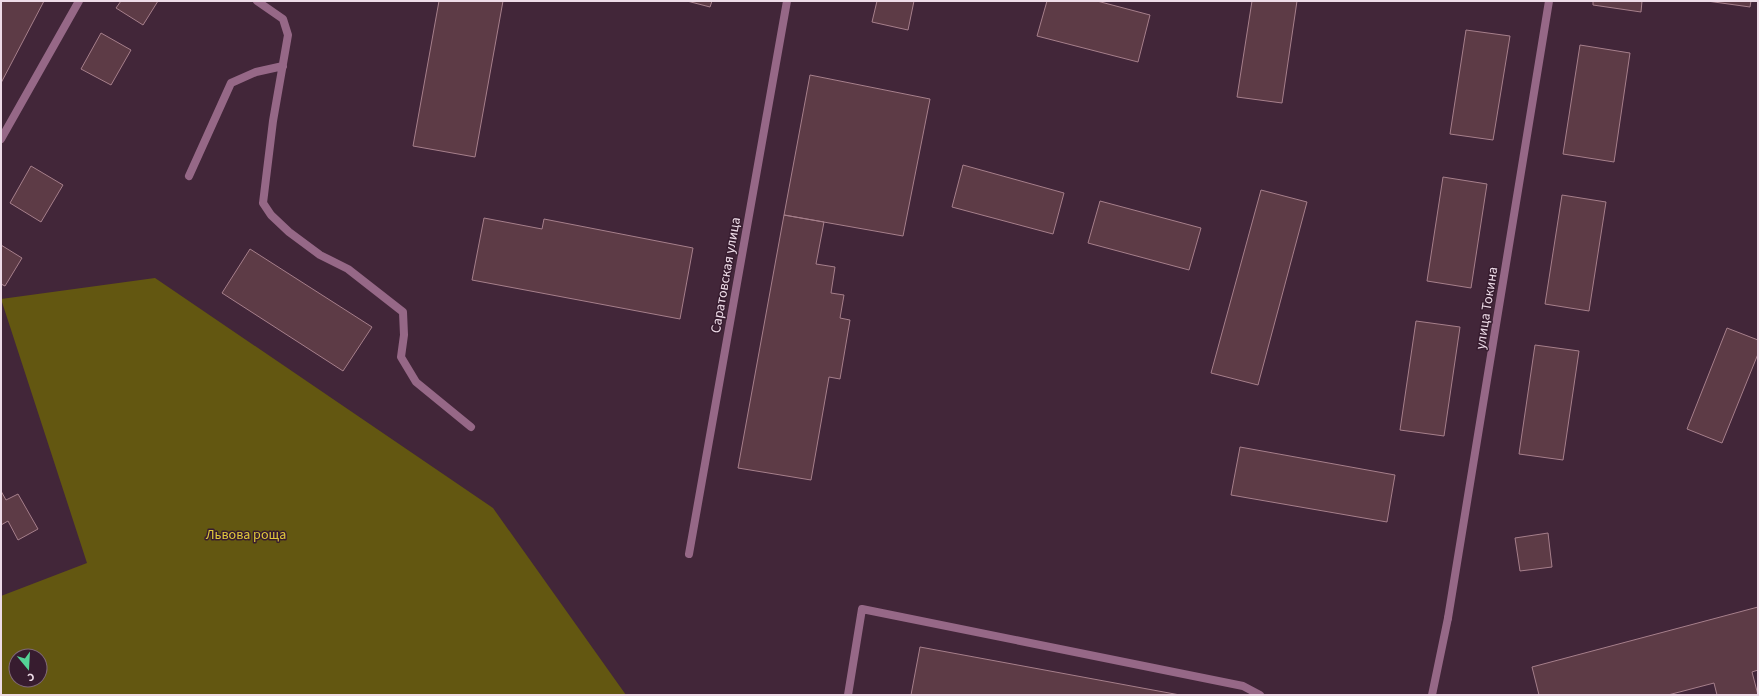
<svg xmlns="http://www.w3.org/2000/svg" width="1759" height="696" viewBox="0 0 1759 696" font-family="'Source Sans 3',sans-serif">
  <rect width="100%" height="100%" fill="#422639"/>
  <path fill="#635711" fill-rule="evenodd" d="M 155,278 L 493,508 L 626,695 L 1,695 L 1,596 L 87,563 L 1,299 ZM 16,656 L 40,656 L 40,680 L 16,680 Z"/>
  <path fill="#5d3b46" stroke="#a67f8b" d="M 1,1 L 44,1 L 1,83 Z
    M 121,1 L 158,1 L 143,25 L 116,8 Z
    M 439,1 L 503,1 L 475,157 L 413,146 Z
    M 687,1 L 712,1 L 710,7 Z
    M 877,1 L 914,1 L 908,30 L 872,22 Z
    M 1047,1 L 1097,1 L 1150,15 L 1138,62 L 1037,36 Z
    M 1252,1 L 1297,1 L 1282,103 L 1237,97 Z
    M 1593,1 L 1642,1 L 1641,12 L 1593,5 Z
    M 1707,1 L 1751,1 L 1750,7 Z
    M 1466,30 L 1510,36 L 1493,140 L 1450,134 Z
    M 101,33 L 131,50 L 111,85 L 81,69 Z
    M 1580,45 L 1630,53 L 1614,162 L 1563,154 Z
    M 810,75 L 930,99 L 903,236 L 784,215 Z
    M 963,165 L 1064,193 L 1053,234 L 952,207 Z
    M 31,166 L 63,185 L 41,222 L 10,203 Z
    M 1443,177 L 1487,184 L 1471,288 L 1427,281 Z
    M 1261,190 L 1307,202 L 1258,385 L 1211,373 Z
    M 1562,195 L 1606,202 L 1589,311 L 1545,304 Z
    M 1100,201 L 1201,228 L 1189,270 L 1088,243 Z
    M 784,215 L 824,222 L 816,264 L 835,267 L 831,293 L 844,295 L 840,318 L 850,320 L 840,379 L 829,377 L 811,480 L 738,468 Z
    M 484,218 L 542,229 L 544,219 L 693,248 L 680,319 L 472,280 Z
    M 1,245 L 22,258 L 5,286 L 1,284 Z
    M 250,249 L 372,327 L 343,371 L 222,293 Z
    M 1416,321 L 1460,327 L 1444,436 L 1400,430 Z
    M 1727,328 L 1758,340 L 1758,354 L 1722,443 L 1687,429 Z
    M 1535,345 L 1579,351 L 1563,460 L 1519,454 Z
    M 1240,447 L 1395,475 L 1387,522 L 1231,495 Z
    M 1,491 L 6,500 L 18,494 L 38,529 L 18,540 L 8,521 L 1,525 Z
    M 1548,533 L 1552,567 L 1520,571 L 1515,538 Z
    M 1758,607 L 1758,670 L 1752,672 L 1758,695 L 1717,695 L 1714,683 L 1668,695 L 1539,695 L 1532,667 Z
    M 920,647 L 1180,695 L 911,695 Z"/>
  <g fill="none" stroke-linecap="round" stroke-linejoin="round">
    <path stroke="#966887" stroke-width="8" d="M 257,1 L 283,19 L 288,35 L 273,121 L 263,203 L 271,215 L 289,232 L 320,255 L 348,269 L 403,312 L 404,335 L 401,357 L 416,382 L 471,427
      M 1,139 L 79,1
      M 189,176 L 231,83 L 256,72 L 283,66
      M 848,695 L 862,609 L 1243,686 L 1260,695
      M 1432,695 L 1448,618"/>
    <path stroke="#966887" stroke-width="8" d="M 689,554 L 787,1
      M 1448,618 L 1549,1"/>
  </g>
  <g text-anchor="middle" stroke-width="3" stroke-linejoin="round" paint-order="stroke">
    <g font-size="14" fill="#eedce8" stroke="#371c2f">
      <text transform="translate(725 275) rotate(-80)" y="5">Саратовская улица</text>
      <text transform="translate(1486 308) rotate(-81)" y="5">улица Токина</text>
    </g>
    <g font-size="14" fill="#e0c83b" stroke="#371c2f">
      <text x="246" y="539">Львова роща</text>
    </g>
  </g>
  <rect width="1759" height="696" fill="none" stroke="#eedce8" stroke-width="4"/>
  <g transform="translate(28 668) rotate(162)"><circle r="19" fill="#371c2f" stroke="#806979"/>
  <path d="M0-3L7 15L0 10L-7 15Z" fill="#54d396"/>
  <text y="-6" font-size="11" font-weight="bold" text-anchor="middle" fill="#eedce8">С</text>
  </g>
</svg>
